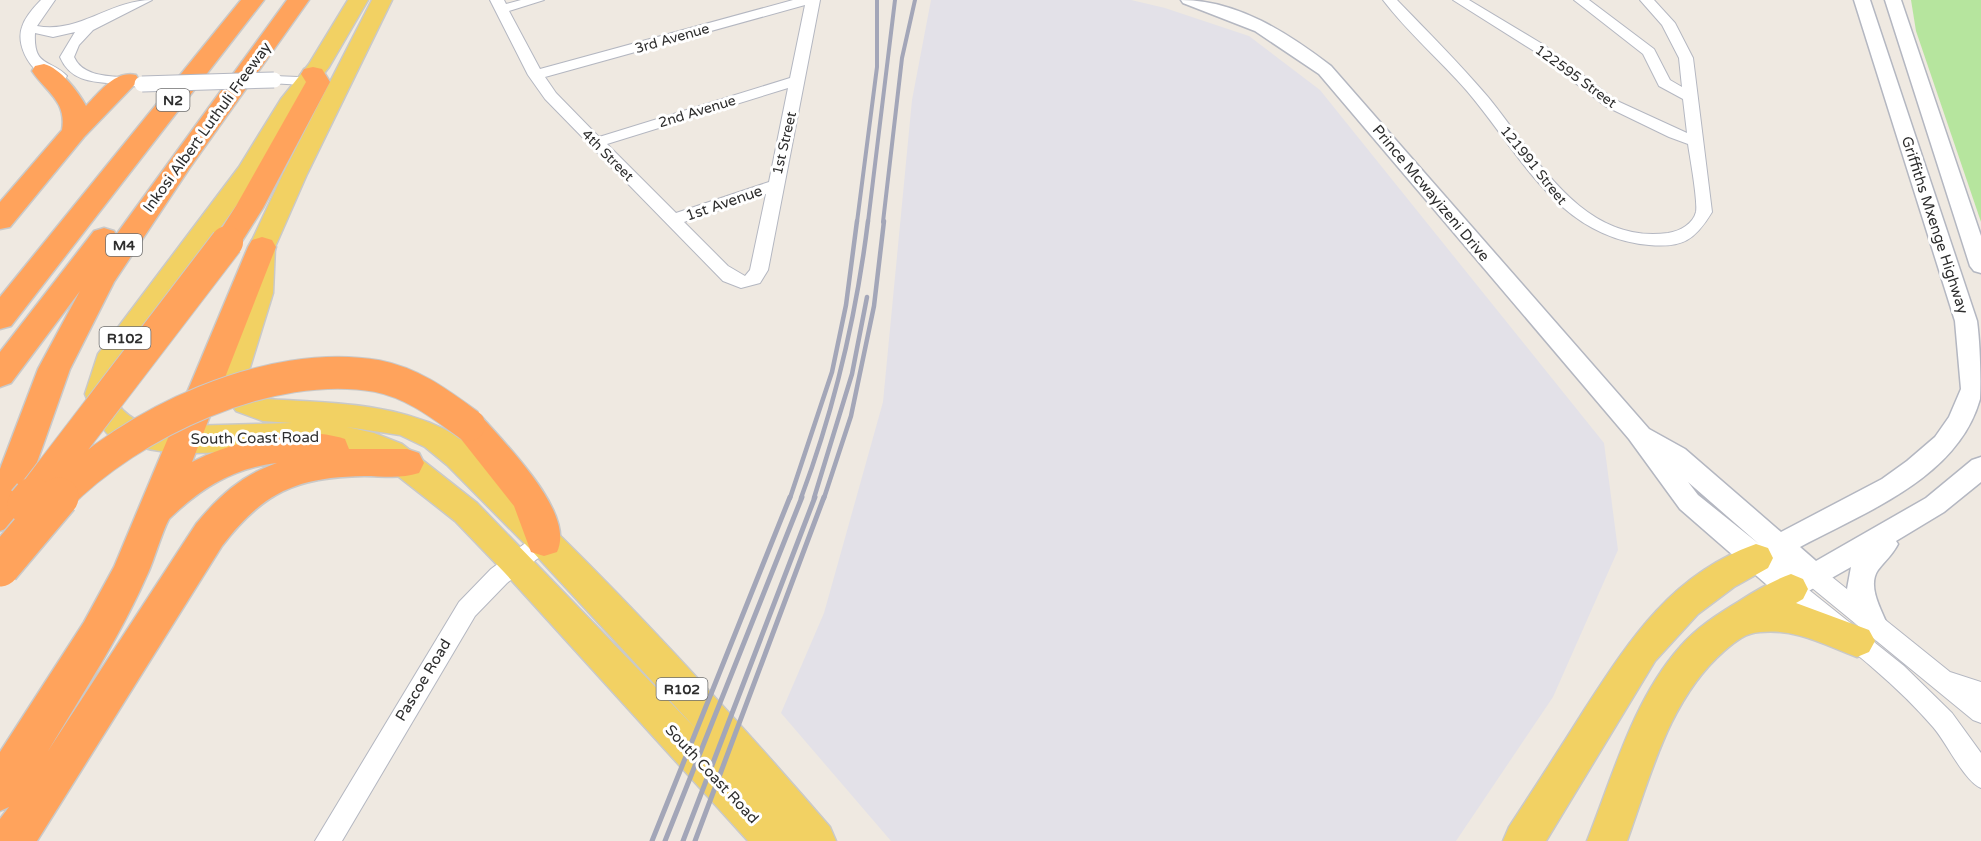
<svg xmlns="http://www.w3.org/2000/svg" width="1981" height="841" viewBox="0 0 1981 841" font-family="'Varela Round',sans-serif">
  <rect width="100%" height="100%" fill="#efe9e1"/>
  <path fill="#e3e1e8" d="M 931,0 L 1131,0 L 1165,8 L 1249,36 L 1320,90 L 1604,443 L 1618,550 L 1553,697 L 1456,841 L 891,841 L 781,713 L 824,613 L 883,402 L 912,100 Z"/>
  <path fill="#b6e59e" d="M 1911,0 L 1981,0 L 1981,222 L 1916,31 Z"/>
  <g fill="none" stroke-linecap="round" stroke-linejoin="round">
    <defs>
      <path id="minor" d="M 41,0 L 55,0 L 37,26 C 79,34 110,0 152,0 L 93,30 L 79,45 L 74,57 C 85,82 123,74 145,80 L 147,83 L 145,86 C 137,88 129,85 121,84 C 96,82 71,83 60,57 L 75,32 L 53,37 L 35,33 C 33,68 51,59 67,76 L 65,79 C 38,86 14,49 22,27 C 25,17 34,7 41,0 Z
        M 490,0 L 504,0 L 506,4 L 521,0 L 544,0 L 509,11 L 540,69 L 793,0 L 820,0 L 768,270 L 760,283 L 741,288 L 723,281 L 545,99 L 528,75 ZM 805,5 L 790,78 L 599,137 L 556,93 L 545,77 ZM 788,88 L 769,182 L 676,213 L 607,144 ZM 766,194 L 750,270 L 745,276 L 728,266 L 684,222 Z
        M 1383,0 L 1397,0 C 1428,32 1459,63 1488,97 C 1535,154 1581,245 1668,233 C 1680,231 1693,224 1696,212 C 1698,200 1690,158 1688,144 L 1669,137 L 1605,106 L 1534,51 L 1453,0 L 1469,0 L 1544,45 L 1615,100 L 1687,133 L 1683,99 L 1659,86 L 1643,54 L 1574,0 L 1589,0 L 1654,49 L 1670,80 L 1682,87 L 1679,58 L 1662,25 L 1640,0 L 1654,0 L 1675,23 L 1693,58 L 1712,212 C 1695,240 1683,248 1649,245 C 1557,237 1520,153 1467,91 C 1440,60 1408,33 1383,0 Z
        M 274,76 L 322,78 L 329,82 L 322,86 L 269,83 L 267,80 Z
        M 544,532 L 552,535 L 555,541 L 552,547 L 507,583 L 475,616 L 342,841 L 315,841 L 459,602 L 491,569 L 536,535 Z
        M 1814,567 L 1822,569 L 1950,672 L 1981,682 L 1981,723 L 1973,720 L 1806,583 L 1803,576 L 1806,569 Z
        M 1791,579 L 1799,582 L 1904,666 L 1952,713 L 1981,753 L 1981,788 C 1964,781 1947,743 1933,727 C 1890,677 1835,637 1783,596 L 1780,589 L 1783,582 Z"/>
      <path id="tertiary" d="M 1181,0 C 1237,0 1288,33 1331,66 L 1649,429 L 1685,449 L 1781,532 L 1882,479 L 1907,461 L 1935,437 L 1949,417 L 1961,389 L 1955,321 L 1854,0 L 1870,0 L 1977,321 C 1980,343 1981,378 1980,399 C 1958,478 1865,512 1800,547 L 1816,561 L 1926,498 L 1972,460 L 1981,457 L 1981,482 L 1944,512 L 1896,541 L 1898,544 C 1893,554 1885,561 1878,570 C 1867,586 1881,609 1887,624 L 1883,633 L 1873,636 L 1863,633 L 1847,589 L 1851,567 L 1791,601 L 1781,597 L 1680,509 L 1629,439 L 1319,74 L 1255,31 L 1183,3 ZM 1688,482 L 1759,544 L 1698,495 Z
        M 1885,0 L 1901,0 L 1981,236 L 1981,273 L 1974,271 L 1970,266 Z"/>
      <path id="primary" d="M 348,0 L 368,0 L 329,67 L 302,102 L 258,175 L 122,365 C 120,373 115,385 115,393 C 115,411 139,423 153,427 L 292,423 L 263,421 L 236,411 L 224,394 L 220,374 L 245,293 L 249,247 L 283,174 L 372,0 L 392,0 L 307,174 L 275,247 L 273,293 L 248,374 L 253,390 L 266,399 C 327,403 388,402 444,429 C 476,445 509,486 535,511 C 638,611 736,718 830,827 L 836,841 L 748,841 L 504,572 L 455,521 L 380,462 C 304,425 214,469 137,446 C 130,444 120,443 115,440 C 101,431 91,409 85,394 L 98,354 L 239,167 L 281,99 L 309,64 ZM 347,427 L 400,435 L 425,447 L 447,465 L 532,551 L 699,732 L 477,503 L 402,444 L 374,433 Z
        M 1756,544 L 1768,548 L 1773,558 L 1768,568 L 1734,587 L 1698,614 L 1655,661 L 1546,841 L 1503,841 L 1509,827 C 1534,789 1559,750 1583,712 C 1629,641 1671,574 1756,544 Z
        M 1791,574 L 1803,579 L 1808,589 L 1803,599 L 1796,603 L 1869,630 L 1875,641 L 1869,652 L 1857,657 C 1825,645 1795,628 1760,632 C 1745,633 1736,641 1724,651 C 1669,699 1651,775 1627,841 L 1587,841 C 1613,776 1633,700 1680,647 C 1696,628 1718,614 1738,602 C 1755,591 1772,581 1791,574 Z"/>
      <path id="motorway" d="M 241,0 L 264,0 L 11,326 L 0,329 L 0,297 Z
        M 287,0 L 309,0 L 189,169 L 114,282 L 70,369 L 18,516 L 13,526 L 0,531 L 0,469 L 38,369 L 80,291 L 11,383 L 0,387 L 0,352 L 94,231 L 104,228 L 114,231 L 116,235 Z
        M 44,64 C 60,68 78,91 86,106 C 100,92 115,70 136,75 L 139,80 L 84,137 L 10,227 L 0,229 L 0,202 L 62,130 C 67,101 46,92 32,71 L 35,66 Z
        M 313,67 L 322,69 L 330,82 L 263,208 L 237,249 L 227,252 L 217,249 L 213,242 L 236,206 L 306,82 L 301,74 L 304,69 Z
        M 262,237 L 272,240 L 276,247 L 192,462 C 233,441 300,424 345,439 L 349,449 L 407,449 L 419,453 L 424,463 L 419,473 C 401,479 383,476 364,476 C 297,477 263,492 222,546 L 37,841 L 0,841 L 0,819 L 9,807 L 0,811 L 0,752 L 84,622 L 114,567 L 248,247 L 252,240 ZM 277,463 C 242,475 219,496 196,524 L 48,751 C 83,693 121,635 148,573 C 153,563 165,523 170,518 C 201,488 233,468 277,463 Z
        M 469,412 L 481,416 C 505,444 576,513 557,552 L 544,556 L 531,552 L 514,506 L 457,434 L 452,425 L 457,416 Z"/>
    </defs>
    <use href="#minor" stroke="#b4b7c1" stroke-width="2"/>
    <use href="#tertiary" stroke="#b4b7c1" stroke-width="3"/>
    <use href="#primary" stroke="#c9c9c9" stroke-width="3"/>
    <use href="#motorway" stroke="#c9c9c9" stroke-width="3"/>
    <use href="#minor" fill="#fff" fill-rule="evenodd"/>
    <use href="#tertiary" fill="#fff" fill-rule="evenodd"/>
    <use href="#primary" fill="#f2d163" fill-rule="evenodd"/>
    <use href="#motorway" fill="#ffa35c" fill-rule="evenodd"/>
    <path stroke="#a3a6b8" stroke-width="4" d="M 857,222 L 877,67 L 877,0
      M 868,222 L 895,0
      M 883,222 L 902,58 L 915,0"/>
    <path stroke="#a3a6b8" stroke-width="4.5" d="M 790,498 L 832,372 L 846,305 L 857,221
      M 801,498 C 835,407 856,318 868,221
      M 814,498 L 852,374 L 867,297
      M 824,498 L 851,416 L 874,306 L 884,221"/>
    <path stroke="#a3a6b8" stroke-width="5" d="M 652,841 L 790,497
      M 665,841 L 802,497
      M 683,841 L 815,497
      M 695,841 L 824,497"/>
    <defs>
      <path id="minor-bridge" d="M 142,84 L 274,80"/>
      <path id="motorway-bridge-far1" d="M 31,498 L 227,242
        M 57,498 C 130,423 270,357 377,376 C 413,383 440,404 469,425"/>
      <path id="motorway-bridge" d="M 27,504 L 33,497
        M 0,567 L 59,497"/>
    </defs>
    <use href="#minor-bridge" stroke="#b4b7c1" stroke-width="17" stroke-linecap="butt"/>
    <use href="#motorway-bridge-far1" stroke="#c9c9c9" stroke-width="34" stroke-linecap="butt"/>
    <use href="#motorway-bridge" stroke="#c9c9c9" stroke-width="42" stroke-linecap="butt"/>
    <use href="#minor-bridge" stroke="#fff" stroke-width="15"/>
    <use href="#motorway-bridge-far1" stroke="#ffa35c" stroke-width="32"/>
    <use href="#motorway-bridge" stroke="#ffa35c" stroke-width="39"/>
  </g>
  <g text-anchor="middle" stroke-width="6" stroke-linejoin="round" paint-order="stroke">
    <g font-size="14" fill="#2e2e2e" stroke="#fff">
      <text transform="translate(672 38) rotate(-16)" y="5">3rd Avenue</text>
      <text transform="translate(1576 76) rotate(36)" y="5">122595 Street</text>
      <text transform="translate(697 111) rotate(-17)" y="5">2nd Avenue</text>
      <text transform="translate(784 143) rotate(-77)" y="5">1st Street</text>
      <text transform="translate(608 155) rotate(45)" y="5">4th Street</text>
      <text transform="translate(1534 165) rotate(51)" y="5">121991 Street</text>
    </g>
    <g fill="#fff" stroke="#6d6d6d" stroke-width="1.5">
      <rect x="156.5" y="89" width="33" height="22" rx="4.5"/>
      <rect x="106" y="234" width="36" height="22" rx="4.5"/>
      <rect x="99.5" y="327" width="51" height="22" rx="4.5"/>
      <rect x="656.5" y="678" width="51" height="22" rx="4.5"/>
    </g>
    <g font-size="14" font-weight="bold" fill="#2e2e2e">
      <text x="173" y="105">N2</text>
      <text x="124" y="250">M4</text>
      <text x="125" y="343">R102</text>
      <text x="682" y="694">R102</text>
    </g>
    <g font-size="15" fill="#2e2e2e" stroke="#fff">
      <text transform="translate(207 127) rotate(-54)" y="5">Inkosi Albert Luthuli Freeway</text>
      <text transform="translate(1431 193) rotate(50)" y="5">Prince Mcwayizeni Drive</text>
      <text transform="translate(724 203) rotate(-19)" y="5">1st Avenue</text>
      <text transform="translate(1935 225) rotate(72)" y="5">Griffiths Mxenge Highway</text>
      <text transform="translate(255 438) rotate(-1)" y="5">South Coast Road</text>
      <text transform="translate(423 680) rotate(-59)" y="5">Pascoe Road</text>
      <text transform="translate(712 774) rotate(47)" y="5">South Coast Road</text>
    </g>
  </g>
</svg>
